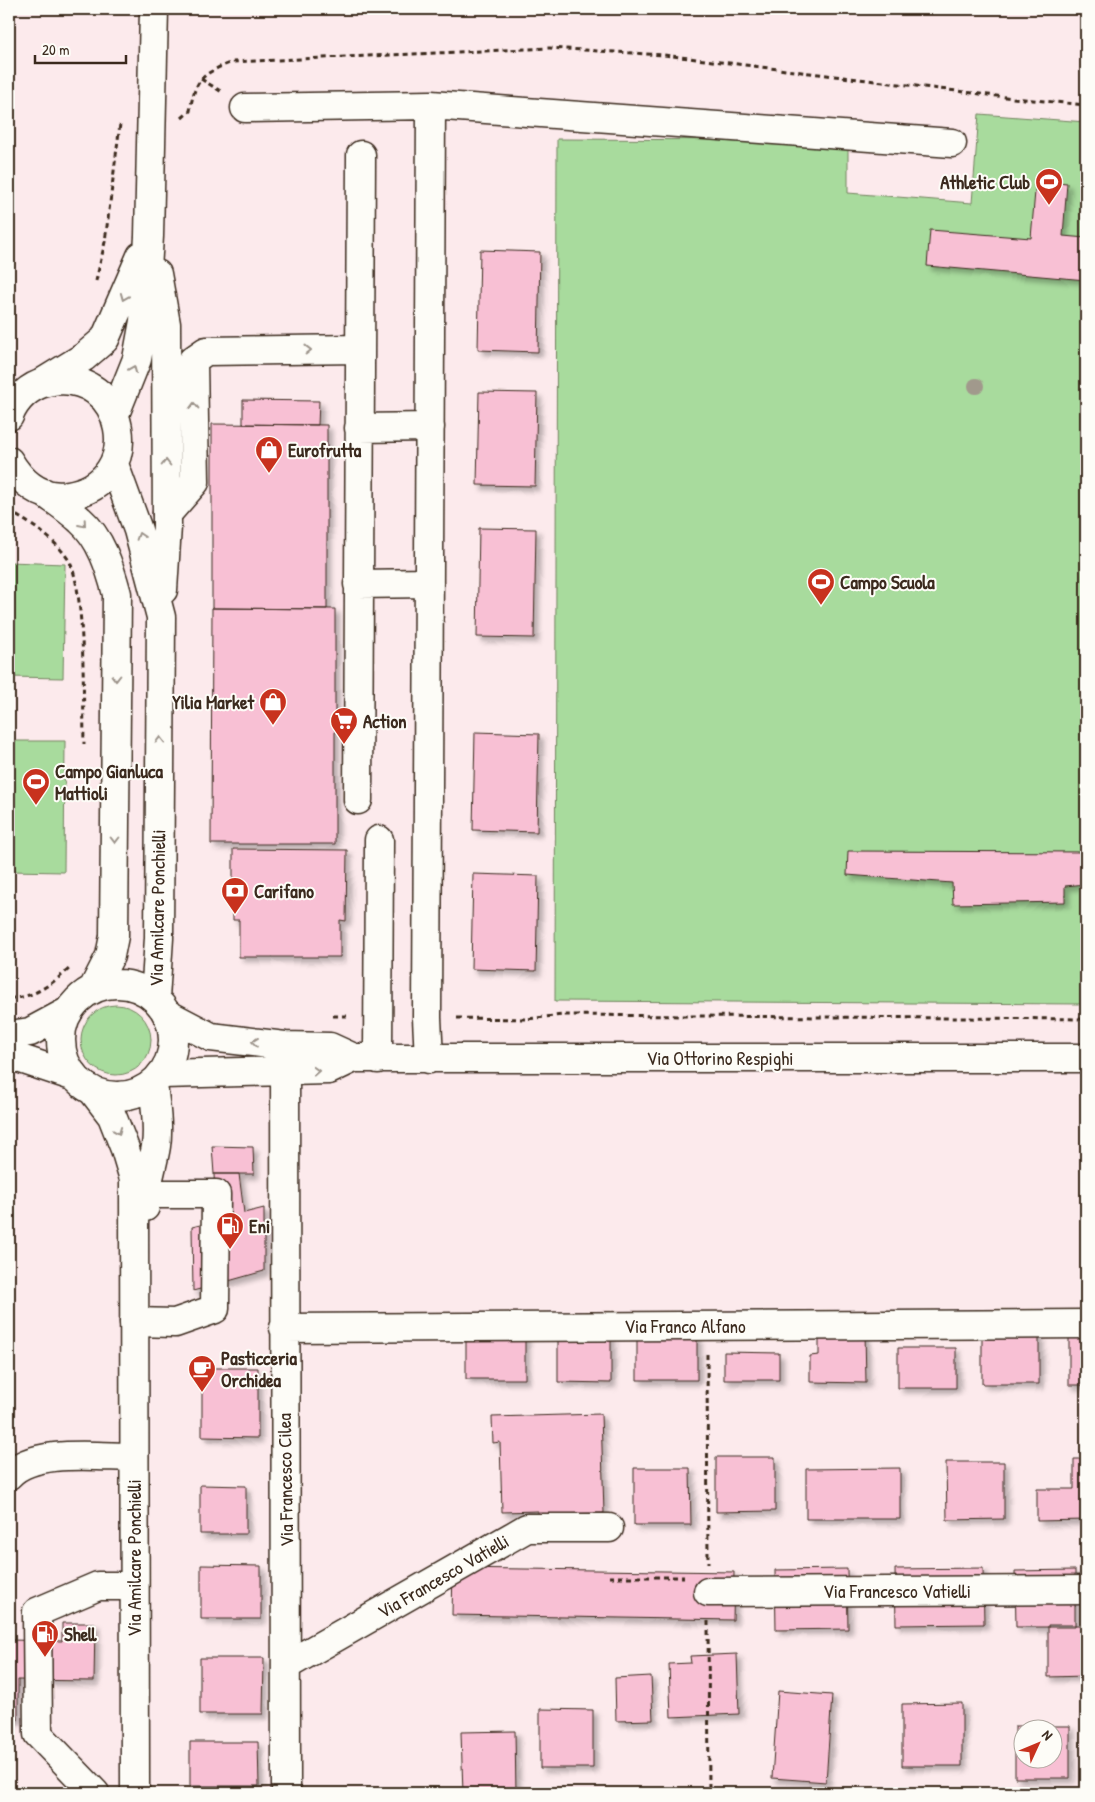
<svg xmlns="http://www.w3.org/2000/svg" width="1095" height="1802" viewBox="0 0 1095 1802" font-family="'Patrick Hand',sans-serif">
  <defs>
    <filter id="shadow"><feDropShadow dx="4.5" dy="4.5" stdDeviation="2.5" flood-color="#0004"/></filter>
  </defs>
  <rect width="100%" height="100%" fill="#fceaec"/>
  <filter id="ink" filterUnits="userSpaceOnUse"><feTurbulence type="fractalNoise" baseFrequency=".02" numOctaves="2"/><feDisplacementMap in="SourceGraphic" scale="10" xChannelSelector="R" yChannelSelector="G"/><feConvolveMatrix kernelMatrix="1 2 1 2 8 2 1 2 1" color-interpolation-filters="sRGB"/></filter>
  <g filter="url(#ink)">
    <path fill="#a8db9d" stroke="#72825e" d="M 979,114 L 1086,122 L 1086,1004 L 555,1001 L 557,139 L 761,140 L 848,147 L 848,193 L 972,203 Z
      M 9,562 L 65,564 L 63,678 L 9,677 Z
      M 9,741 L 65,741 L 64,872 L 9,871 Z
      M81 1040a35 35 0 1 1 70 0a35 35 0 1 1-70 0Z"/>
    <path fill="#f8c0d4" stroke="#3b2a1e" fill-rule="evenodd" filter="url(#shadow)" d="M 1036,180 L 1067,183 L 1063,236 L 1086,238 L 1086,280 L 927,266 L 930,230 L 1031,238 Z
      M 480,250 L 540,252 L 538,352 L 478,350 Z
      M 479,392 L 537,393 L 535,486 L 477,485 Z
      M 243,400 L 319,401 L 318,425 L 243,424 Z
      M 212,424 L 327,425 L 327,609 L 212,608 Z
      M 479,528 L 536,529 L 534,638 L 477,637 Z
      M 212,608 L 335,609 L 335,844 L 211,844 Z
      M 475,732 L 539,734 L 537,832 L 473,830 Z
      M 233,849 L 347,850 L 346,921 L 340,920 L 340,957 L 239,957 L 239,920 L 233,920 Z
      M 848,851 L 1086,852 L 1086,884 L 1065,886 L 1065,902 L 953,904 L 952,883 L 847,875 Z
      M 473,874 L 538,876 L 536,971 L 471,969 Z
      M 212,1146 L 253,1147 L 254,1174 L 214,1174 Z
      M 214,1174 L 239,1174 L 244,1213 L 264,1208 L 264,1271 L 193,1291 L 192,1227 L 216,1221 Z
      M 466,1325 L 525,1325 L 525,1379 L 466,1379 Z
      M 982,1328 L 1039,1329 L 1039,1384 L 982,1384 Z
      M 1069,1329 L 1086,1329 L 1086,1385 L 1069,1385 Z
      M 558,1330 L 611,1331 L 611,1383 L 558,1382 Z
      M 637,1330 L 697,1331 L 697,1380 L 637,1380 Z
      M 819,1331 L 865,1332 L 866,1383 L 810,1382 L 810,1356 L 819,1355 Z
      M 898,1348 L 956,1348 L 956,1388 L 898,1388 Z
      M 724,1352 L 779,1353 L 779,1380 L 724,1380 Z
      M 202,1368 L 258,1368 L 258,1438 L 202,1437 Z
      M 601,1414 L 604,1513 L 538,1514 L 538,1511 L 502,1512 L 500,1442 L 493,1443 L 492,1417 Z
      M 716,1457 L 775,1457 L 775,1511 L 716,1512 Z
      M 1074,1459 L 1086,1459 L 1086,1520 L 1037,1521 L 1037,1489 L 1074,1489 Z
      M 946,1462 L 1004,1462 L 1004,1519 L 947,1520 Z
      M 634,1468 L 690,1468 L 691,1525 L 634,1525 Z
      M 900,1468 L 900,1519 L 806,1519 L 806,1469 Z
      M 200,1485 L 246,1486 L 246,1534 L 200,1534 Z
      M 201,1565 L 261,1566 L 261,1619 L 201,1619 Z
      M 453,1568 L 734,1572 L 733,1620 L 452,1615 Z
      M 983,1568 L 984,1624 L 896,1625 L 895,1569 Z
      M 847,1569 L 848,1629 L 776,1630 L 775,1570 Z
      M 1075,1570 L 1075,1627 L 1016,1627 L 1015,1571 Z
      M 62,1623 L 95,1623 L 94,1681 L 18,1680 L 18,1720 L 9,1720 L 9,1640 L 62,1641 Z
      M 1048,1625 L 1086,1625 L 1086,1676 L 1048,1677 Z
      M 737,1654 L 739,1714 L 671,1717 L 669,1664 L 691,1663 L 690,1656 Z
      M 200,1658 L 264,1658 L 263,1714 L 200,1714 Z
      M 651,1676 L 653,1720 L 616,1721 L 615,1678 Z
      M 778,1691 L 832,1695 L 826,1782 L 772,1778 Z
      M 962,1703 L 962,1766 L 902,1766 L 902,1704 Z
      M 540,1709 L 593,1710 L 593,1768 L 540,1768 Z
      M 1015,1726 L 1070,1726 L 1070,1778 L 1015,1778 ZM 1022,1730 L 1052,1730 L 1052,1760 L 1022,1760 Z
      M 515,1731 L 516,1793 L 463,1793 L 461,1732 Z
      M 190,1742 L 258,1742 L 259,1786 L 190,1786 Z"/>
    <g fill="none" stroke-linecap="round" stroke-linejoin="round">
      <defs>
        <path id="minor" d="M 245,108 L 431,105 L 952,143
          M 359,428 L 430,427
          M 167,514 L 195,482 L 193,360 L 206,351 L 360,349
          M 358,584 L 429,583
          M 358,800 L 361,155
          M 167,1014 L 211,1037 L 285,1046 L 330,1047 L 354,1058 L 1086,1058
          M 9,1035 L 30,1032 L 69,1011
          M 285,1046 L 286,1793
          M 9,1055 L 75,1077
          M 378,1059 L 379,840
          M 429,1059 L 427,1018 L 431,105
          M 162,1074 L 329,1070 L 354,1058
          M 134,1322 L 175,1323 L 215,1309 L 216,1194 L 145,1194
          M 284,1328 L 1086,1324
          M 9,1475 C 34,1448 99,1457 134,1457
          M 708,1592 L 1086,1590
          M 287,1665 L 527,1528 L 609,1528
          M 95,1793 L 38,1734 L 37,1612 L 98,1586 L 134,1586"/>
        <path id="major" d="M 157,274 L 166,324 L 167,526 L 163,590
          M 45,381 L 84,357 L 105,339 L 141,256
          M 115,414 L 137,359 L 144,321 L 149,236 L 154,9
          M 9,416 C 15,400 29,386 47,382 C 127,365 149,483 68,495 C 41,500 21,481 9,461
          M 114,464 L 138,530 L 161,617 L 159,938 L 155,998
          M 45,493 C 57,502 69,510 80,520 C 101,538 110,568 117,594 L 114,936 L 110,956 L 93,989
          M61 1040a56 56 0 1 1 112 0a56 56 0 1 1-112 0Z
          M 92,1090 L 112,1116 L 125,1149 L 134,1179 L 135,1793
          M 145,1207 C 145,1186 153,1166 156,1146 C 159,1126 155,1104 153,1084"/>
      </defs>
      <use href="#minor" stroke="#3b2a1e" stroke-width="31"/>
      <use href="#major" stroke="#3b2a1e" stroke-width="31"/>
      <path stroke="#3b2a1e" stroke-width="3" stroke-dasharray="5 4" stroke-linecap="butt" d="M 201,79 L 222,92
        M 182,118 L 190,111 C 195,79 202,74 232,62 L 550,48 L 664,55 L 1013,98 L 1086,105
        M 96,281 L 105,242 L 120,124
        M 9,511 C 31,524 53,537 68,559 C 86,586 83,706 84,744
        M 9,998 C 32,999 52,984 69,969
        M 333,1016 L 350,1016
        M 457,1018 L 526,1019 L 563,1015 L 1086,1019
        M 707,1354 L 708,1563
        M 609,1577 L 684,1577
        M 708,1621 L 709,1793"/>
      <use href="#minor" stroke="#fdfcf7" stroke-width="28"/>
      <use href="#major" stroke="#fdfcf7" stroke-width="28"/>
    </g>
    <circle fill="#a1998c" cx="976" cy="386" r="8"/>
    <defs><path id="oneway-chevron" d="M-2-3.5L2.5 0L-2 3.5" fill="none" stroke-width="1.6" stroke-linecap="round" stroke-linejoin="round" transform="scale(1.25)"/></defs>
    <g stroke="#9c938a">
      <use href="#oneway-chevron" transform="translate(124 297) rotate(112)"/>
      <use href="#oneway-chevron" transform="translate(308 350) rotate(-1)"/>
      <use href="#oneway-chevron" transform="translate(133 369) rotate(-68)"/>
      <use href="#oneway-chevron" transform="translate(194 406) rotate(-91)"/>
      <use href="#oneway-chevron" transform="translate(166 463) rotate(-90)"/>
      <use href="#oneway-chevron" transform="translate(83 524) rotate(49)"/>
      <use href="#oneway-chevron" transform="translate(140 536) rotate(-108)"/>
      <use href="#oneway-chevron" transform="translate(116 678) rotate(90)"/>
      <use href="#oneway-chevron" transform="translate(160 740) rotate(-90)"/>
      <use href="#oneway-chevron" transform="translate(115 840) rotate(90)"/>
      <use href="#oneway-chevron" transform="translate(255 1042) rotate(-173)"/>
      <use href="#oneway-chevron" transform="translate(316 1071) rotate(-3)"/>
      <use href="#oneway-chevron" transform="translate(118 1131) rotate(68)"/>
    </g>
  </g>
  <defs>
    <symbol id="stadium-pin" viewBox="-11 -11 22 30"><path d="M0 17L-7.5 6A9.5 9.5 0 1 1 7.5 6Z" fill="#c8321e" stroke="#fdfcf7"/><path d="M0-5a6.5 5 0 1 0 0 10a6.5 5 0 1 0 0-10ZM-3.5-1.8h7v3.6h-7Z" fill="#fff"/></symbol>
    <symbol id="shop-pin" viewBox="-11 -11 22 30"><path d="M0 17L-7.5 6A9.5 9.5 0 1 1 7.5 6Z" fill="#c8321e" stroke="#fdfcf7"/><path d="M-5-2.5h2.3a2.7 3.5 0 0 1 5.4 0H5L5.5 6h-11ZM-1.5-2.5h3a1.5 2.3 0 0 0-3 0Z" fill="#fff"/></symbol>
    <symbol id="supermarket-pin" viewBox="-11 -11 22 30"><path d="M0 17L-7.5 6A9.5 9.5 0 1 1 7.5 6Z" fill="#c8321e" stroke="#fdfcf7"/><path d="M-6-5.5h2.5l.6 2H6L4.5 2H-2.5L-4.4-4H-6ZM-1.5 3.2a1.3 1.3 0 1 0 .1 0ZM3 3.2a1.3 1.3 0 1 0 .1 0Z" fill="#fff"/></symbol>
    <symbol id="bank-pin" viewBox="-11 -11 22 30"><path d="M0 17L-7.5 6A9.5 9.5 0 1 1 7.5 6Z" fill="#c8321e" stroke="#fdfcf7"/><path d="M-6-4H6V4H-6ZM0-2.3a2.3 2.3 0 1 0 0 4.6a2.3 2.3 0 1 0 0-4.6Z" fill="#fff"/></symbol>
    <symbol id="fuel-pin" viewBox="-11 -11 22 30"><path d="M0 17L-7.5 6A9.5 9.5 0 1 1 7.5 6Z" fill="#c8321e" stroke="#fdfcf7"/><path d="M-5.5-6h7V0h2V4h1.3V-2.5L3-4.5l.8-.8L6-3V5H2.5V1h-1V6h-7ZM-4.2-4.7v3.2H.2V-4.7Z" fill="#fff"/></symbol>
    <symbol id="cafe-pin" viewBox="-11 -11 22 30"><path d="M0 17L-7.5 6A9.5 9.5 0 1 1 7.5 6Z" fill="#c8321e" stroke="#fdfcf7"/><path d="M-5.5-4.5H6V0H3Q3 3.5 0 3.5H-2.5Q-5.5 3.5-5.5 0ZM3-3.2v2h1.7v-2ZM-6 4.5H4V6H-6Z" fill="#fff"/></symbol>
  </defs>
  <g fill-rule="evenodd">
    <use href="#stadium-pin" x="1033" y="166" width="32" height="43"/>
    <use href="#shop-pin" x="253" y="434" width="32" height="43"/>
    <use href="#stadium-pin" x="805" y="566" width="32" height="43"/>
    <use href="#shop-pin" x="257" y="686" width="32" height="43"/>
    <use href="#supermarket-pin" x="328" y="705" width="32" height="43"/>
    <use href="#stadium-pin" x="20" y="766" width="32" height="43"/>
    <use href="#bank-pin" x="219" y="875" width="32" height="43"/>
    <use href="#fuel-pin" x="214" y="1210" width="32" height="43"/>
    <use href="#cafe-pin" x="186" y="1353" width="32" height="43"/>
    <use href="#fuel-pin" x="29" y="1618" width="32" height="43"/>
  </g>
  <g text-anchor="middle" stroke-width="4" stroke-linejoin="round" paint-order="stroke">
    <g font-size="19" font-weight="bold" fill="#3b2a1e" stroke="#fdfcf7" text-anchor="start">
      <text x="1030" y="189" text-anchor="end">Athletic Club</text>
      <text x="288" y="457">Eurofrutta</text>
      <text x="840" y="589">Campo Scuola</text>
      <text x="254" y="709" text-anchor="end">Yilia Market</text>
      <text x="363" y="728">Action</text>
      <text x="55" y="778">Campo Gianluca<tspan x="55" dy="22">Mattioli</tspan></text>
      <text x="254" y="898">Carifano</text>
      <text x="249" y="1233">Eni</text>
      <text x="221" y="1365">Pasticceria<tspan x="221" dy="22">Orchidea</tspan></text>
      <text x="64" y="1641">Shell</text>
    </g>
    <g font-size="19" fill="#3b2a1e" stroke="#fdfcf7">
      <text transform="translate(157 908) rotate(-89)" y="7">Via Amilcare Ponchielli</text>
      <text x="720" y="1065">Via Ottorino Respighi</text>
      <text x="685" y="1333">Via Franco Alfano</text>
      <text transform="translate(285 1480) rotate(-91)" y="7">Via Francesco Cilea</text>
      <text transform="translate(134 1558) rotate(-90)" y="7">Via Amilcare Ponchielli</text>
      <text transform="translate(443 1576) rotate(-30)" y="7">Via Francesco Vatielli</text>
      <text x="897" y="1598">Via Francesco Vatielli</text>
    </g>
  </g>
  <rect width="1095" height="1802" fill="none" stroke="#fdfcf7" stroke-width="30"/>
  <rect x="15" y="15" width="1065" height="1772" fill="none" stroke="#3b2a1e" stroke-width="2" filter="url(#ink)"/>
  <g transform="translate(1038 1744) rotate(46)"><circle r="24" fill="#fdfcf7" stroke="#afa8a0"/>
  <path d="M0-4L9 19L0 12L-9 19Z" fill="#c8321e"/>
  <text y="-8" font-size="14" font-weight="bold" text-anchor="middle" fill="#3b2a1e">N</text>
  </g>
  <path d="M35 55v8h91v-8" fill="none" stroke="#3b2a1e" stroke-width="2.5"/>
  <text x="42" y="55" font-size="15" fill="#3b2a1e" stroke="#fdfcf7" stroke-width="4" paint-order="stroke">20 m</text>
</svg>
